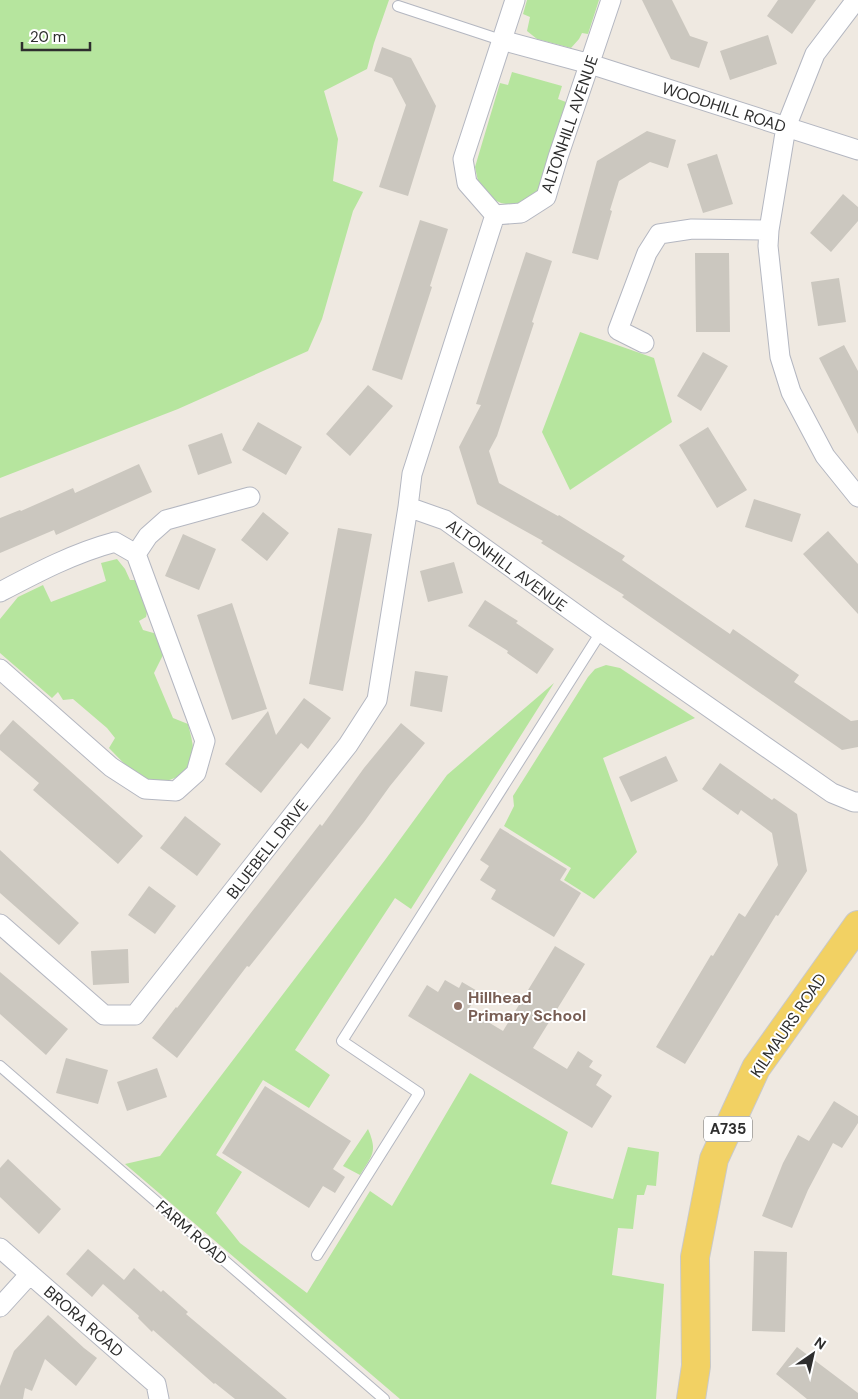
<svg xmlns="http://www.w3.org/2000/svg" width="858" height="1399" viewBox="0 0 858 1399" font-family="'DM Sans',sans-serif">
  <rect width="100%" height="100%" fill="#efe9e1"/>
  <path fill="#b6e59e" d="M 0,0 L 389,0 L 374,43 L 367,69 L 324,91 L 338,139 L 333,181 L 363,192 L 353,211 L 322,319 L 308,351 L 178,409 L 0,478 Z
    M 527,0 L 599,0 L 588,34 L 582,33 L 579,39 L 571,48 L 537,39 L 527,31 L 530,17 L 523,14 Z
    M 512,72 L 562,86 L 558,99 L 566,102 L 541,187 L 529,200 L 516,206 L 501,203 L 488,197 L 479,186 L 475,167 L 500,83 L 508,85 Z
    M 580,332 L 654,358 L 672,422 L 570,490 L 542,432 Z
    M 117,559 L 125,569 L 130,580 L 137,580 L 148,607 L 146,617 L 139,621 L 143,630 L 157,634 L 164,653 L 154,673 L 173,718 L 188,724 C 191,737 196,750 191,763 C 184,780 155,787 141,777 C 129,770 119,758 109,748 L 115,738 L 107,728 L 73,699 L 63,700 L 58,692 L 52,698 L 0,653 L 0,619 L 18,597 L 43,585 L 51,602 L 106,581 L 101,563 Z
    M 606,665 L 620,668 L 695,718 L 603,758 L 637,852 L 594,899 L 564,880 L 571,868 L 504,826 L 514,806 L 513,796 L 588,677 L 595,669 Z
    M 554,683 L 411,909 L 395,898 L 295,1050 L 330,1075 L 309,1108 L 263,1080 L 216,1155 L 242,1172 L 216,1213 L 240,1243 L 307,1293 L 370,1191 L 392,1206 L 470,1073 L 568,1132 L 551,1184 L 613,1199 L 628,1147 L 659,1152 L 656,1186 L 647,1185 L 644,1195 L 637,1195 L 633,1229 L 618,1228 L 612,1275 L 664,1284 L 656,1399 L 400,1399 L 125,1164 L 160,1156 L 385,860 L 447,775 Z
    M 368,1129 C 378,1152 372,1155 360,1175 L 343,1166 Z"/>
  <path fill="#cbc7bf" d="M 642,0 L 672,0 L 690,36 L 708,42 L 699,68 L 671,59 Z
    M 778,0 L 816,0 L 792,34 L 767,16 Z
    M 768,35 L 777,64 L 730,80 L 720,51 Z
    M 382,47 L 411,58 L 436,106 L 408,196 L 379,187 L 406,105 L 392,78 L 374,71 Z
    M 647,131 L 676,140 L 668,168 L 650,162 L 619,181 L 610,210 L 612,211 L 598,260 L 572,253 L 597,161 Z
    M 717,154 L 733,204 L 703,213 L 687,164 Z
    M 843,194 L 858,207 L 858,221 L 831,252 L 810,233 Z
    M 420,220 L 448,229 L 430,286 L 432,287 L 402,380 L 372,370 Z
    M 526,252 L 552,261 L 532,322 L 534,323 L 497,436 L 489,451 L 499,483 L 558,516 L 559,515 L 625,556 L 622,560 L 730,634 L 733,629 L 799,675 L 794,682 L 851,721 L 858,720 L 858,747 L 842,750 L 622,597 L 624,595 L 541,543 L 543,541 L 477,504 L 459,447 L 481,405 L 476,404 Z
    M 695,253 L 729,253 L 730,332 L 696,332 Z
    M 839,278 L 846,322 L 818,326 L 811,282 Z
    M 844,345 L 858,371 L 858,434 L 819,358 Z
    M 703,352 L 728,366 L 701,411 L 677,396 Z
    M 368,385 L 393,406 L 350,456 L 326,434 Z
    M 258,422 L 302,447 L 286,475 L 242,450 Z
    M 708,427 L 747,490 L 717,508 L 679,445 Z
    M 222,433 L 232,463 L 198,475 L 188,445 Z
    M 139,464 L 152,492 L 56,535 L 54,530 L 0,553 L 0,518 L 20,510 L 21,511 L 73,488 L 75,493 Z
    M 754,499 L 801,514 L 792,542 L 745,527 Z
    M 263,512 L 289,533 L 267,561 L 241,540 Z
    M 338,528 L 372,534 L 343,691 L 309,684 Z
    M 828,531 L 858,564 L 858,614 L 803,554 Z
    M 183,534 L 216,549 L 199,590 L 165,576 Z
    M 454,562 L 463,593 L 428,602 L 420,571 Z
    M 485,600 L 518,621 L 516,623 L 554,649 L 537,674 L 507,653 L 508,651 L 468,626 Z
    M 232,603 L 267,709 L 232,720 L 197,615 Z
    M 415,671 L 448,676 L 442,712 L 410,706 Z
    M 304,698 L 331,718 L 308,749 L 301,743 L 261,793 L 225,764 L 268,711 L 276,735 Z
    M 13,720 L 143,836 L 118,864 L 33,790 L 39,783 L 0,750 L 0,735 Z
    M 401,723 L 425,743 L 390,786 L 364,822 L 249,967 L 247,966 L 177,1058 L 152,1038 L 176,1007 L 177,1008 L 320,824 L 322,826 L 364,768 Z
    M 666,756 L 678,781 L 631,802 L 619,777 Z
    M 720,763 L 772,800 L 774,798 L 797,814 L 807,871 L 778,916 L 776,915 L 685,1064 L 656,1047 L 711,955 L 713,956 L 739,913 L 745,917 L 778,865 L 772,833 L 741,810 L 738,815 L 702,789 Z
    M 185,816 L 221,844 L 197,876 L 160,848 Z
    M 500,828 L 567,869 L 560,880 L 581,893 L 554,937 L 491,899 L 496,890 L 480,880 L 489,866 L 480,860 Z
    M 0,850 L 79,923 L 59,945 L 0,893 Z
    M 149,886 L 176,906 L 155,934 L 128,915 Z
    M 555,946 L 585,964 L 533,1048 L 567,1069 L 578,1051 L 593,1061 L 589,1067 L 602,1075 L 596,1085 L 612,1096 L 592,1128 L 408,1016 L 427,985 L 438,992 L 445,980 L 459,988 L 462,982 L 479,992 L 468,1010 L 503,1031 Z
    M 128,949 L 129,983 L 93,985 L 91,951 Z
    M 0,972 L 68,1029 L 46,1055 L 0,1014 Z
    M 66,1058 L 108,1070 L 98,1104 L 56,1093 Z
    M 157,1068 L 167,1097 L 127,1111 L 117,1082 Z
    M 265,1086 L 351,1141 L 333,1169 L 345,1177 L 335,1193 L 323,1186 L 309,1208 L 222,1153 Z
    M 834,1101 L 858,1116 L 858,1123 L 842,1148 L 833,1143 L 808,1190 L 792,1228 L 762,1216 L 783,1163 L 798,1135 L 809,1141 Z
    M 8,1159 L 61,1209 L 39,1234 L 0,1197 L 0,1168 Z
    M 88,1249 L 124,1280 L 134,1268 L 161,1292 L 163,1290 L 188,1312 L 186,1314 L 287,1399 L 235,1399 L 215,1383 L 214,1384 L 153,1330 L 152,1332 L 138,1318 L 139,1316 L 103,1284 L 92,1297 L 66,1274 Z
    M 754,1251 L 787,1252 L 785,1332 L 752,1331 Z
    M 48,1315 L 84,1348 L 97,1358 L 76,1386 L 45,1359 L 32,1391 L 25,1388 L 23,1399 L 0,1399 L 0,1386 L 14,1351 Z
    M 797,1347 L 858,1393 L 858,1399 L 807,1399 L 776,1374 Z"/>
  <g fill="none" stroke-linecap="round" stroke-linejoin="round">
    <defs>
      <path id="service" d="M 398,6 L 501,40
        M 0,1066 L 384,1399
        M 317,1255 L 419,1093 L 342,1041 L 601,632"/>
      <path id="minor" d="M 856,0 L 815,54 L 786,127 L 769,230 L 768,246 L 780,357 L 791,392 L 825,456 L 858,497
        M 501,40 L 590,64 L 858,150
        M 495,215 L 412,474 L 408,507 L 445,520 L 601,632 L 832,793 L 854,802 L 858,802
        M 495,215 L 521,213 L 546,197 L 558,157 L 611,0
        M 495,215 L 467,183 L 463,159 L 515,0
        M 644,343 L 618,330 L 647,253 L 659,234 L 692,229 L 769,230
        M 136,554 L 148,536 L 166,520 L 250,497
        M 0,592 C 38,572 74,553 115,542 L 136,554 L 205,741 L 196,773 L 176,791 L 145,789 L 111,767 L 0,669
        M 0,924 L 104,1015 L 135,1015 L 348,745 L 377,700 L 408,507
        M 0,1248 L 156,1384 L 159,1399
        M 0,1307 L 30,1274"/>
      <path id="primary" d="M 691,1399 L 696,1366 L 695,1257 L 714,1159 L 756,1068 L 858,925"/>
    </defs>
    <use href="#service" stroke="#b4b7c1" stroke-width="12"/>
    <use href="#minor" stroke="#b4b7c1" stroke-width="21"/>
    <use href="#primary" stroke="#c9c9c9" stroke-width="30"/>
    <use href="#service" stroke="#fff" stroke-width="10"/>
    <use href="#minor" stroke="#fff" stroke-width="19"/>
    <use href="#primary" stroke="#f2d163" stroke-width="28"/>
  </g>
  <circle fill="#8d6e63" stroke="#fff" stroke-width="2" cx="458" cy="1006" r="5"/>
  <g text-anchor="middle" stroke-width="4" stroke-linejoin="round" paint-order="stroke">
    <rect fill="#fff" stroke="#6d6d6d" stroke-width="1" x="704" y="1116.5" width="48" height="25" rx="4"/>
    <g font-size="15" font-weight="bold" fill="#2e2e2e">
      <text x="728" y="1134">A735</text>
    </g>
    <g font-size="16" fill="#2e2e2e" stroke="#fff">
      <text transform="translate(724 107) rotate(18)" y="6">WOODHILL ROAD</text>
      <text transform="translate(569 124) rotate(-71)" y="6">ALTONHILL AVENUE</text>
      <text transform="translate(507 565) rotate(36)" y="6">ALTONHILL AVENUE</text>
      <text transform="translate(267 849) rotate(-52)" y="6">BLUEBELL DRIVE</text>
      <text transform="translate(788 1025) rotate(-56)" y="6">KILMAURS ROAD</text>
      <text transform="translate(192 1232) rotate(41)" y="6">FARM ROAD</text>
      <text transform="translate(84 1321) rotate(41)" y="6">BRORA ROAD</text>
    </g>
    <g font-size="16" font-weight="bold" fill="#785e54" stroke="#fff" text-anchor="start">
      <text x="468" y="1003">Hillhead<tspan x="468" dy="18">Primary School</tspan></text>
    </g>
  </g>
  <g transform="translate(813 1354) rotate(34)" stroke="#ffffff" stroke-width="4" paint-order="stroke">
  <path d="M0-4L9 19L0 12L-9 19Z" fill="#2e2e2e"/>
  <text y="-8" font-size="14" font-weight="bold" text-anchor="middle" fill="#2e2e2e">N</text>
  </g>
  <path d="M22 42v8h68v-8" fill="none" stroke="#2e2e2e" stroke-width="2.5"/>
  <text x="30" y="42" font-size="15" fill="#2e2e2e" stroke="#ffffff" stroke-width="4" paint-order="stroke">20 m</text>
</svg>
